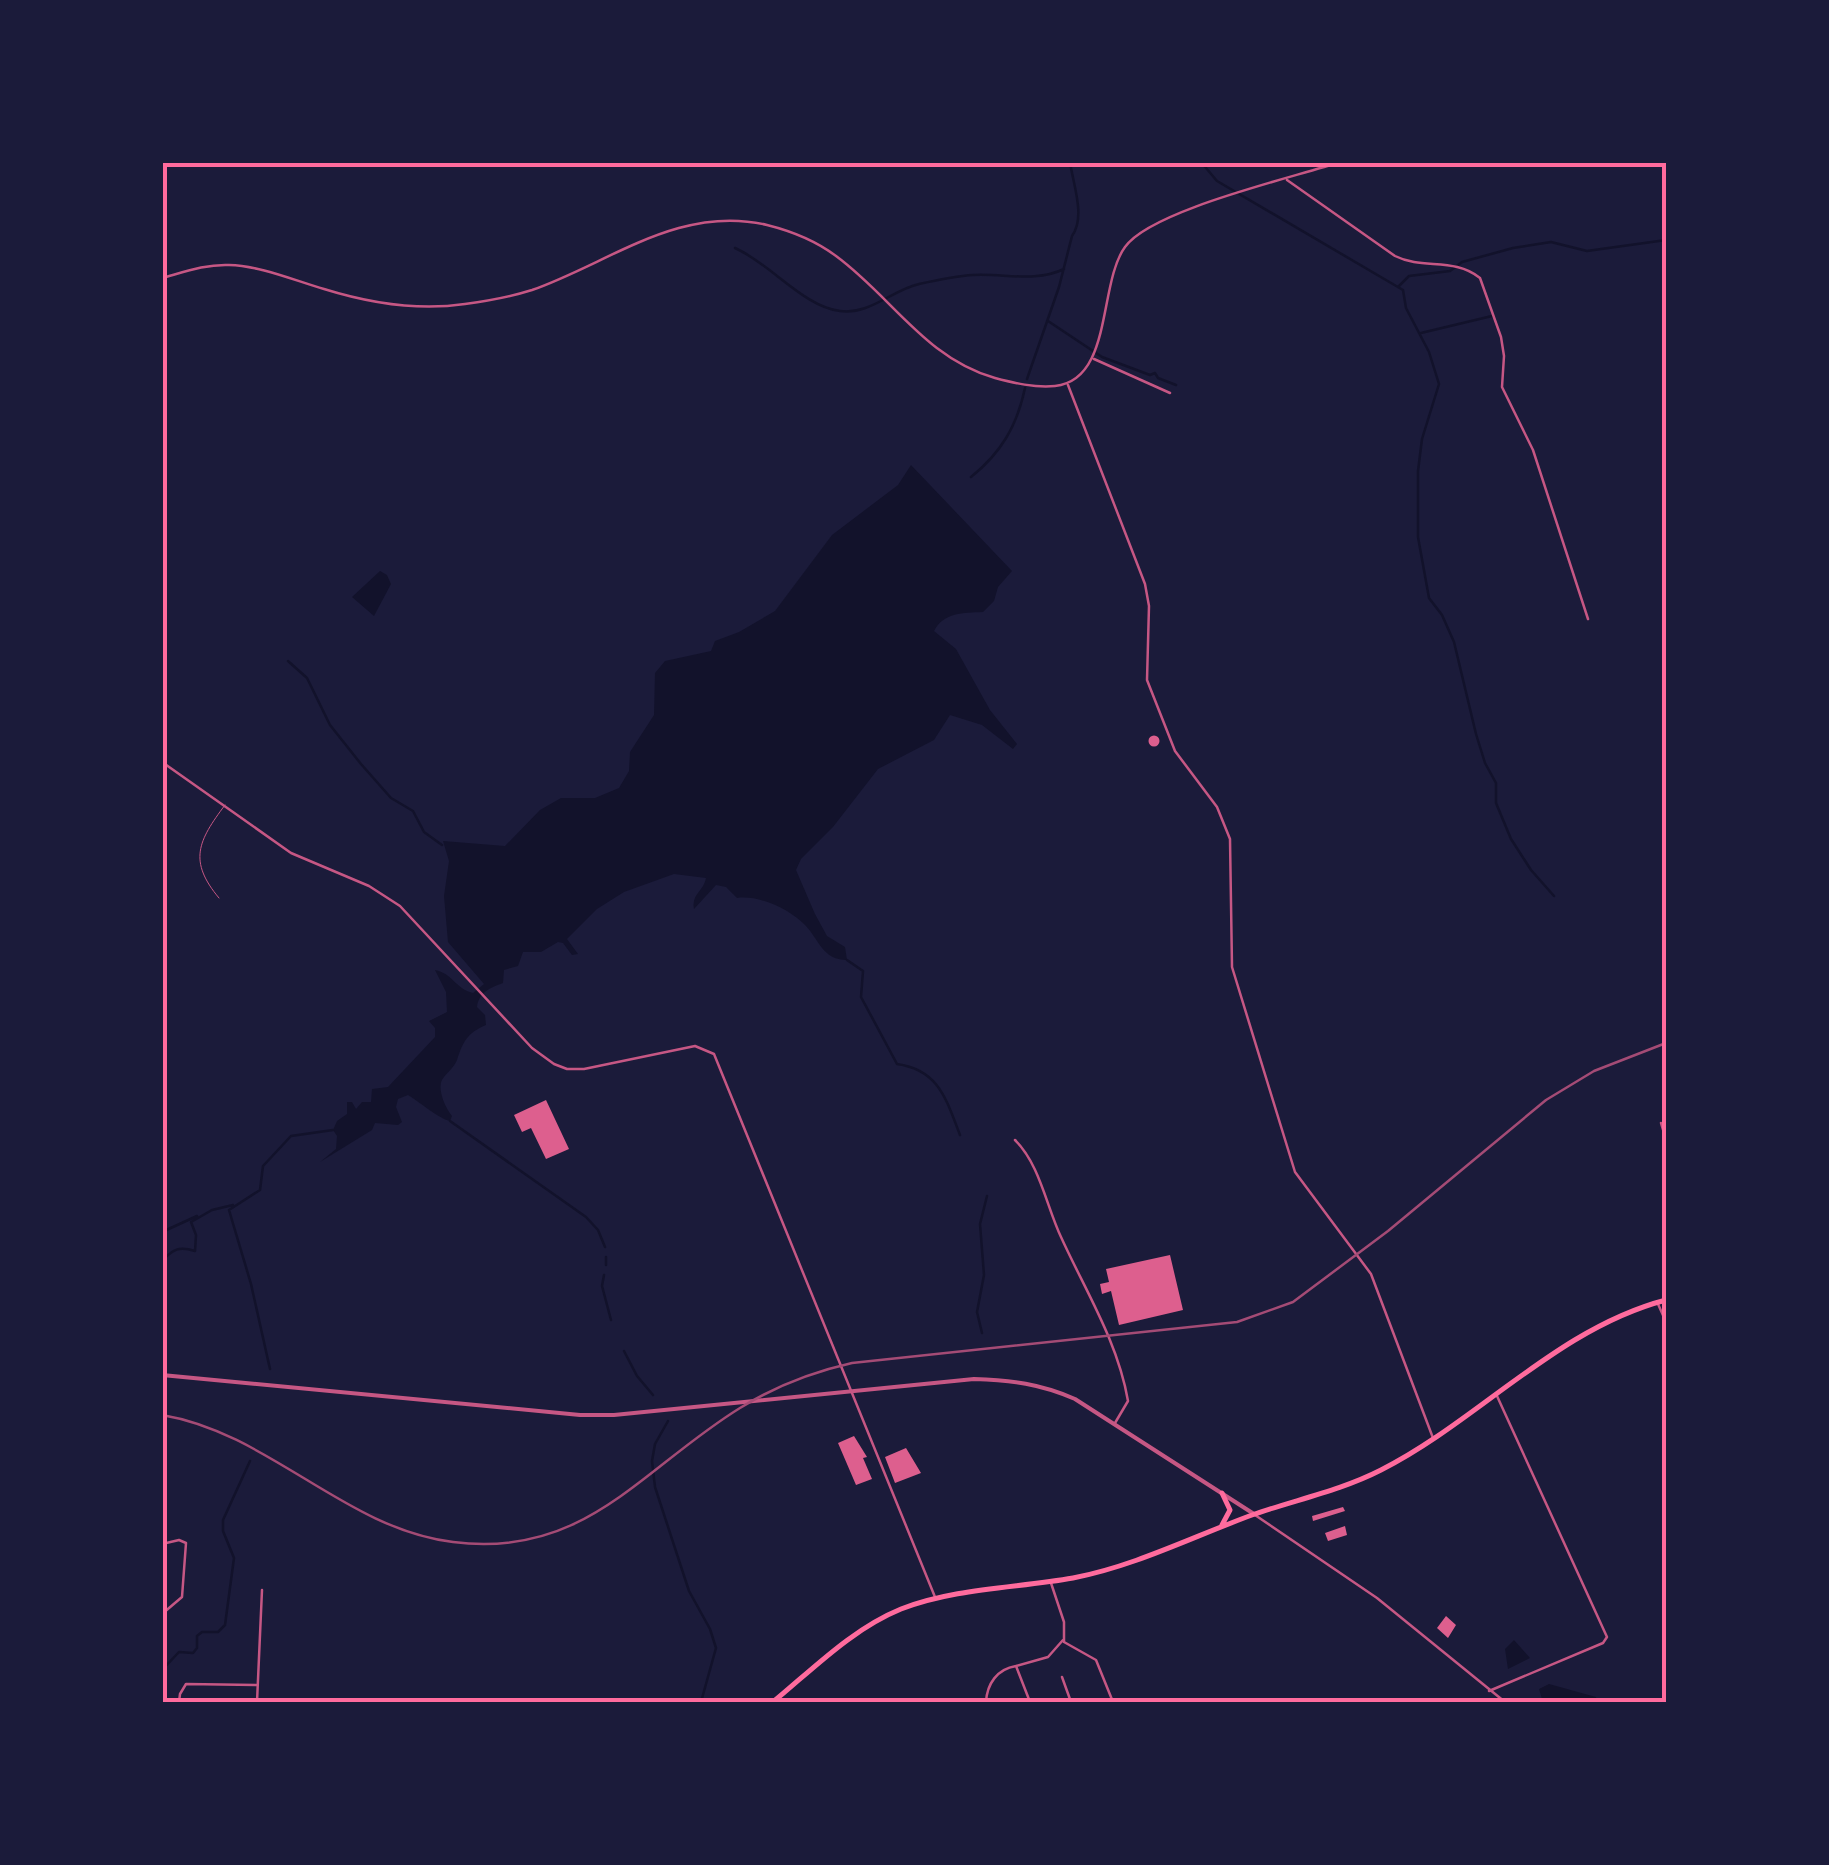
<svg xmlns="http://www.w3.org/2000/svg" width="1829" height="1865" viewBox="0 0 1829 1865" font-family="'Space Grotesk',sans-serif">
  <rect width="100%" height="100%" fill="#1b1b3a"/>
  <path fill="#12122b" d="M 911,465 L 1012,571 L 998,587 L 994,601 L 983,612 C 963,613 944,612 934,631 L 956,649 L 990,710 L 1017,744 L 1013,749 L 982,725 L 950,715 L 934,740 L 878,769 L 833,827 L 801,859 L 796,870 L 815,914 L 827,936 L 845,947 L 847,960 C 822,960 819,939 805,925 C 789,909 760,895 737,898 L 726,887 L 716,885 L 694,909 C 691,894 704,891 706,878 L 674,874 L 624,892 L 597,909 L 567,939 L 578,954 L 572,955 L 563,943 L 558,942 L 541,952 L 523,952 L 518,966 L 504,970 L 503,983 C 490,988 479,992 477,1007 L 485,1015 L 486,1025 C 467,1033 463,1042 457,1060 C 454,1068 446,1073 442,1080 C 437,1090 446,1109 452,1116 L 450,1121 C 441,1120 418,1101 408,1095 L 398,1099 L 396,1107 L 402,1122 L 398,1125 L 375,1123 L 372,1130 L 320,1162 L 336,1149 L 337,1136 L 333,1130 L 337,1121 L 347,1114 L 347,1102 L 352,1102 L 356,1109 L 362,1102 L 371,1102 L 372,1089 L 388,1087 L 435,1037 L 435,1028 L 429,1021 L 447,1012 L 446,992 L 435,970 C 452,973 456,989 473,993 L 484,984 L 448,942 L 444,896 L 449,861 L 443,841 L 505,846 L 540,810 L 561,798 L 595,798 L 619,788 L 629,771 L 630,752 L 654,715 L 655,673 L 665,661 L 711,651 L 715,641 L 739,632 L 775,611 L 832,535 L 898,485 Z
    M 380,571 L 387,575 L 391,584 L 374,616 L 352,597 Z
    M 1514,1640 L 1530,1658 L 1508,1669 L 1505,1649 Z
    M 1549,1684 L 1596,1697 L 1597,1701 L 1543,1702 L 1539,1689 Z"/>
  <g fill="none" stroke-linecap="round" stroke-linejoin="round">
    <path stroke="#12122b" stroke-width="2.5" d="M 1201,162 L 1217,181 L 1403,290 L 1406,308 L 1429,352 L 1439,384 L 1422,439 L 1418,471 L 1418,537 L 1429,598 L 1442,615 L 1454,642 L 1476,734 L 1485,763 L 1496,783 L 1496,803 L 1511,839 L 1531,870 L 1554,896
      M 735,248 C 771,264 804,307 840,311 C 870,315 892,290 919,284 C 937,280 955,276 973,275 C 1004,273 1035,283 1064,269
      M 1399,286 L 1409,276 L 1450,271 L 1462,262 L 1513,248 L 1551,242 L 1587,251 L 1666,240
      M 1048,321 L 1102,357 L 1150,375 L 1155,373 L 1158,378 L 1176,385
      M 1421,333 L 1492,316
      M 1027,379 L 1059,287 L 1072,236 C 1086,217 1073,184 1070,162
      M 971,477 C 1001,453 1017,426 1025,388
      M 288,661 L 307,678 L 330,725 L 361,764 L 391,798 L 413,811 L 424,832 L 442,845
      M 847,960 L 863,971 L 861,997 L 897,1064 C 939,1070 946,1099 960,1135
      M 450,1121 L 586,1217 L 598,1230 L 605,1247
      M 162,1232 L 197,1216
      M 162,1261 C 173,1249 179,1246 195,1251 L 196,1235 L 191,1222 L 212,1210 L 233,1205
      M 606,1265 L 606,1257
      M 604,1275 L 602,1286 L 611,1320
      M 982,1333 L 977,1312 L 984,1275 L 980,1224 L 987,1196
      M 624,1351 L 637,1376 L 653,1395
      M 270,1369 L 251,1284 L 229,1210 L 260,1190 L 263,1166 L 291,1136 L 333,1130
      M 668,1421 L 655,1444 L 652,1461 L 655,1487 L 689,1591 L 710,1629 L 716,1648 L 701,1702
      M 162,1670 L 179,1652 L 193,1653 L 197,1648 L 197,1636 L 202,1632 L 218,1632 L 225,1625 L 234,1558 L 223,1531 L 223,1520 L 250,1461"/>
  </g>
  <path fill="#dd5f8e" d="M1148.5 741a5.5 5.5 0 1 1 11 0a5.5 5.5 0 1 1-11 0Z
    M 546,1100 L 569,1149 L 546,1159 L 531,1128 L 522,1132 L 514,1115 Z
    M 1170,1255 L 1183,1310 L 1119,1325 L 1111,1291 L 1102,1294 L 1100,1284 L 1109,1282 L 1106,1269 Z
    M 854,1436 L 867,1457 L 863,1458 L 872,1479 L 856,1485 L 838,1443 Z
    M 906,1448 L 921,1473 L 895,1483 L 885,1457 Z
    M 1343,1507 L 1345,1511 L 1313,1521 L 1312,1516 Z
    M 1345,1526 L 1347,1535 L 1328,1541 L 1325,1533 Z
    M 1446,1616 L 1456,1625 L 1448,1638 L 1437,1628 Z"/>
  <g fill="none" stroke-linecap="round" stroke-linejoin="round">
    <path stroke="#c65784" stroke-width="1" d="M 219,898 C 188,861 198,841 225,805"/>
    <path stroke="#c65784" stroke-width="2.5" d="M 1287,180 L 1395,256 C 1423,270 1454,257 1480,278 L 1501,337 L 1504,356 L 1502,387 L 1533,450 L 1588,619
      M 162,278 C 184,272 206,264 229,265 C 261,266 293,280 324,289 C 369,303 418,311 465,304 C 487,301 510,297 532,290 C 609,263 680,204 767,225 C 791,231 816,241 836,256 C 892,297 925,358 995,378 C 1014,383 1035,388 1055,386 C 1113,380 1098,284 1125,247 C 1151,210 1292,178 1340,162
      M 1094,359 L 1170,393
      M 1068,385 L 1145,584 L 1149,606 L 1147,680 L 1175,751 L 1217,807 L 1230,839 L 1232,967 L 1295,1172 L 1371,1274 L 1433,1438
      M 162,762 L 291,853 L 369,886 L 400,906 L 532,1048 L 554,1064 L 567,1069 L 584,1069 L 695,1046 L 714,1054 L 935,1597
      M 1661,1123 L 1666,1140
      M 1015,1140 C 1040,1165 1046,1205 1061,1237 C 1085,1290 1118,1342 1128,1401 L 1115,1423
      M 1658,1304 L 1666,1322
      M 1255,1515 L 1377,1598 L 1505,1702
      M 162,1544 L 179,1540 L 186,1543 L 182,1597 L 162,1614
      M 1051,1583 L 1064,1622 L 1064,1642 L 1096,1660 L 1113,1702
      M 1016,1666 L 1048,1657 L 1063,1640
      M 1062,1677 L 1071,1702
      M 1489,1691 L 1603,1643 L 1607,1637 L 1497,1396
      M 179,1702 L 180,1694 L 186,1684 L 256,1685
      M 257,1702 L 262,1590
      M 986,1702 C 987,1684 997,1669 1016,1666 L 1030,1702"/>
    <path stroke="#c65784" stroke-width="4" d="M 162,1375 L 580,1415 L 614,1415 L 974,1379 C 1011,1380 1041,1384 1075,1399 L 1254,1514"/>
    <path stroke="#ff6b9d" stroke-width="5" d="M 1222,1525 L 1230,1510 L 1222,1493
      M 773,1702 C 813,1669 852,1629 901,1609 C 955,1588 1017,1588 1073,1578 C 1135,1566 1192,1537 1252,1515 C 1294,1500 1340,1491 1381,1470 C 1478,1421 1558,1328 1666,1300"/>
    <path stroke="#a44b75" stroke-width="2.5" d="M 162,1415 C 270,1433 345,1529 453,1542 C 585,1559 641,1469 740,1408 C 774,1387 812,1372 852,1363 L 1237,1322 L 1293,1302 L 1388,1231 L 1546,1100 L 1594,1071 L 1666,1043"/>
  </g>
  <rect width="1829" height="1865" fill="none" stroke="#1b1b3a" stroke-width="330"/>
  <rect x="165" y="165" width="1499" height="1535" fill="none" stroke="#ff6b9d" stroke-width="4"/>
</svg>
